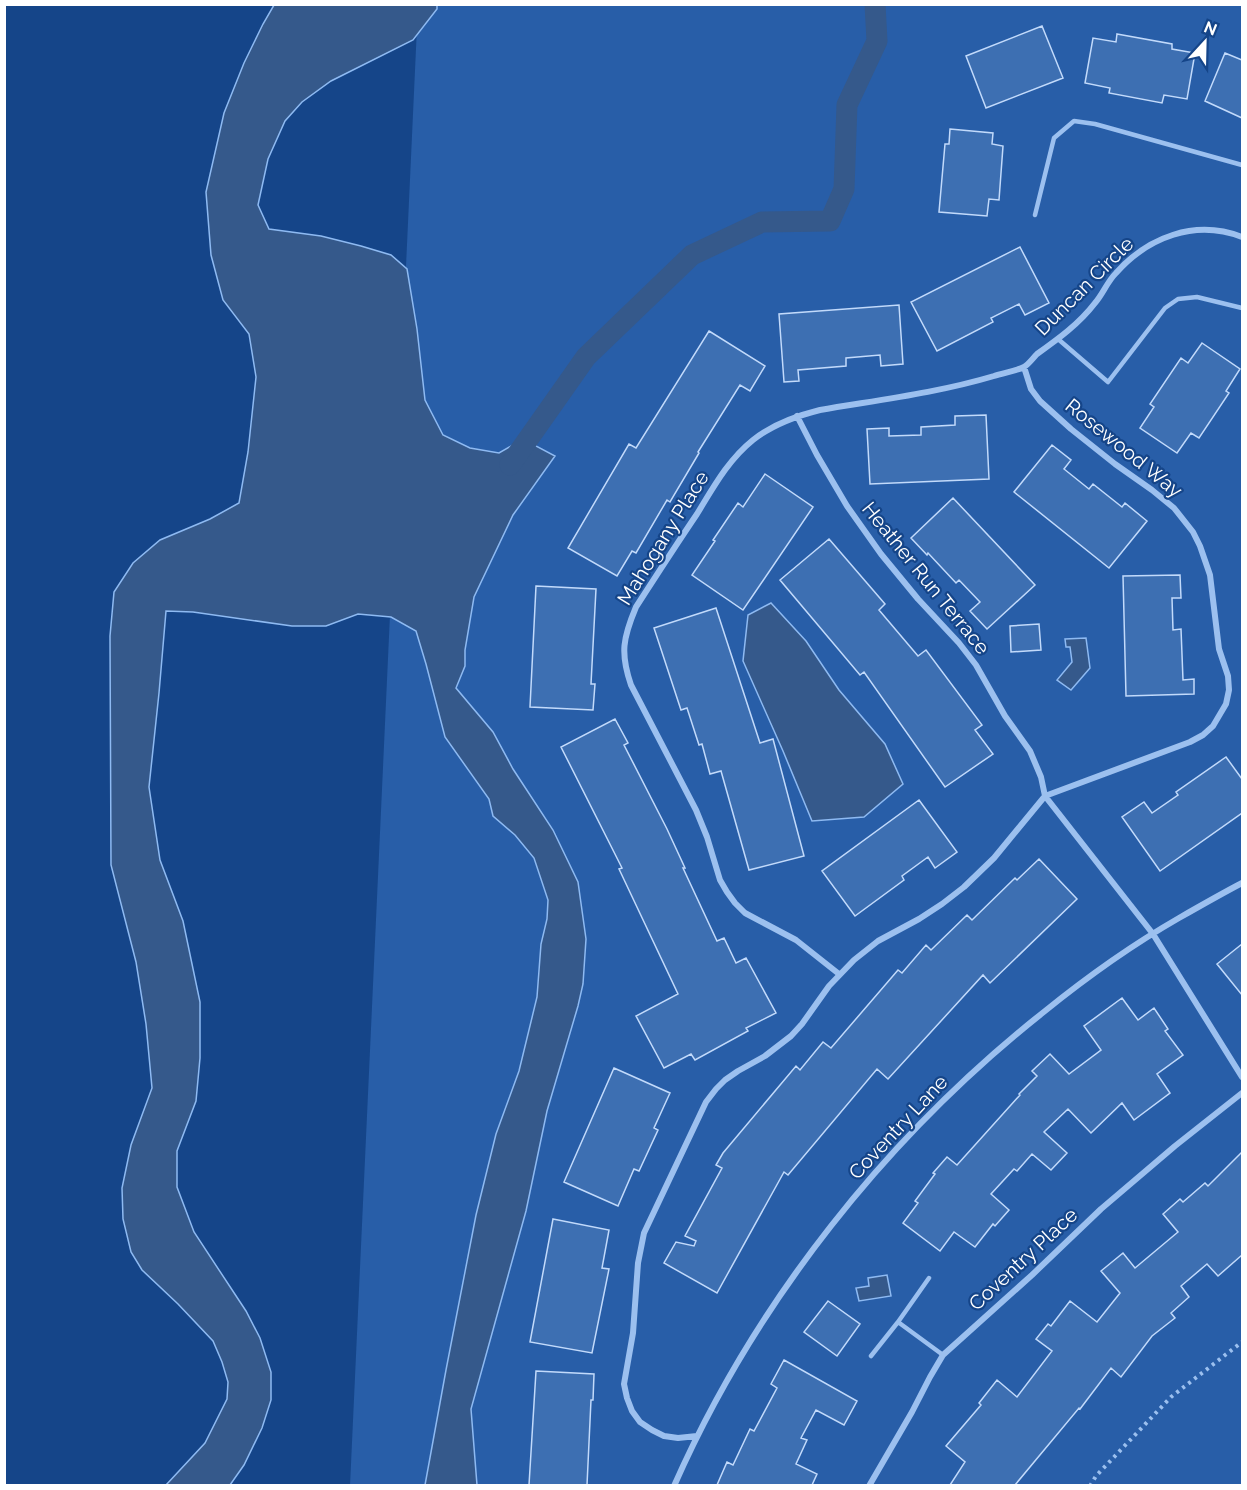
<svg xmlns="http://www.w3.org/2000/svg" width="1247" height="1490" viewBox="0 0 1247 1490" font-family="Raleway,sans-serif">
  <rect width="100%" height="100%" fill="#154589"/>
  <path fill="#285ea8" d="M 418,5 L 1242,5 L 1242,1485 L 350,1486 Z"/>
  <path fill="#35598b" stroke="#8ebaf2" stroke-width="1.5" d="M 274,5 L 437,5 L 437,9 L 413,40 L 331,81 L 302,102 L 285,121 L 268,159 L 258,205 L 269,229 L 321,236 L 361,246 L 391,255 L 407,269 L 417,329 L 425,400 L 443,435 L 470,448 L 499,453 L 523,439 L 555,456 L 513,515 L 474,597 L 465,650 L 465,666 L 456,688 L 493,732 L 513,769 L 553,830 L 578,882 L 586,939 L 583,984 L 578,1006 L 547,1111 L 526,1211 L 471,1409 L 477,1485 L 425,1485 L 446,1370 L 476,1215 L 496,1134 L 519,1071 L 537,997 L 541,944 L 547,919 L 548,900 L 534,858 L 515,835 L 493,816 L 489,799 L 445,737 L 426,664 L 416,631 L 391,617 L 358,614 L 326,626 L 292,626 L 193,612 L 166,611 L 159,693 L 149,787 L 160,860 L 183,921 L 200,1002 L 200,1058 L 196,1101 L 177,1151 L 177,1187 L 194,1232 L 246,1311 L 260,1338 L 271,1372 L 271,1400 L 262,1428 L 244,1465 L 230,1485 L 166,1485 L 205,1443 L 227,1399 L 228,1382 L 222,1362 L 213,1341 L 178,1304 L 142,1270 L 131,1252 L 123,1219 L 122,1188 L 131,1145 L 152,1088 L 146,1024 L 136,962 L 111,865 L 110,636 L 114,592 L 133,563 L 160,540 L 210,519 L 239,503 L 248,452 L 256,377 L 249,334 L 223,300 L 211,255 L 206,192 L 224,113 L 244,63 L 263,24 Z
    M 771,603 L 806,641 L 839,690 L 885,744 L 903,784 L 864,817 L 812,821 L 783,751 L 743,661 L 748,615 Z
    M 1086,638 L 1090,668 L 1071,690 L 1057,680 L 1072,662 L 1070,647 L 1066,647 L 1065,639 Z
    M 887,1275 L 891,1296 L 859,1301 L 856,1288 L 869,1286 L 868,1278 Z"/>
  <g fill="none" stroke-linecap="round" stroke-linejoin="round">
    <path stroke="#35598b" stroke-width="21" d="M 510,465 L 586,357 L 692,255 L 762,222 L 830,221 L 844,189 L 847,105 L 877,41 L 875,4"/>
  </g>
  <path fill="#3d6fb2" stroke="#c2dafb" stroke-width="1.5" d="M 1042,26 L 1063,78 L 986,108 L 966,56 Z
    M 1117,34 L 1172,44 L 1172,49 L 1195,53 L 1187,99 L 1164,95 L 1162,103 L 1109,93 L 1110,88 L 1085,83 L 1093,38 L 1116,42 Z
    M 1225,53 L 1242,60 L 1242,118 L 1205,101 Z
    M 950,129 L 993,133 L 992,144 L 1003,146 L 999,200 L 989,199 L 987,216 L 939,212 L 945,144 L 949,144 Z
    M 1020,247 L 1049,303 L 1025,315 L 1019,304 L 991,318 L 993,322 L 937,351 L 911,302 Z
    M 899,305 L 903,364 L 881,366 L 880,355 L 846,358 L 846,366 L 798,370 L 799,381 L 784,382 L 779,314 Z
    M 709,331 L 765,366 L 750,391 L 740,385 L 698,452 L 699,453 L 670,502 L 667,500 L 636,553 L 632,551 L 617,576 L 568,548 L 629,444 L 636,448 Z
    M 1202,343 L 1240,369 L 1226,391 L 1229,393 L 1199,438 L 1191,433 L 1177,453 L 1140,428 L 1154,407 L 1150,404 L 1181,358 L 1188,363 Z
    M 986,415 L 989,479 L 870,484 L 867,429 L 889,428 L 889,436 L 921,435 L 921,427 L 955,425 L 955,416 Z
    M 1052,445 L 1071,460 L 1064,469 L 1089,489 L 1093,484 L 1122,507 L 1125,503 L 1147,521 L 1109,568 L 1014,492 Z
    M 765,474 L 813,507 L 743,610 L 692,575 L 715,541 L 713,540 L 738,503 L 743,507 Z
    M 953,498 L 1035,585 L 987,629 L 970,611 L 980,602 L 959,580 L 956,583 L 928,553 L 927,555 L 911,538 Z
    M 829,539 L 885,604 L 879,610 L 918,656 L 926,650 L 982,725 L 975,730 L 993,754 L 945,787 L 864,672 L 860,675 L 780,580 Z
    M 1180,575 L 1181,598 L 1172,598 L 1173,630 L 1181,629 L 1183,680 L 1194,679 L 1194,694 L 1126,696 L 1123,576 Z
    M 536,586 L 596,589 L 591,684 L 595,684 L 593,710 L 530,707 Z
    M 716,608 L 760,743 L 773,739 L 804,856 L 749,870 L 721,771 L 710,774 L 702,744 L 699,745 L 687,708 L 681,710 L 654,628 Z
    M 1039,624 L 1041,650 L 1011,652 L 1010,626 Z
    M 615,719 L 628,743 L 624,745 L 667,829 L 685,868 L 683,868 L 717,941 L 724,938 L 736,963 L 746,958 L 776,1013 L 746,1028 L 748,1031 L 695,1060 L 691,1054 L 664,1068 L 636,1016 L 678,994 L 619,869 L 622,868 L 561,747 Z
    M 1226,757 L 1242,779 L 1242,813 L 1160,871 L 1122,817 L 1144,802 L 1152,813 L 1178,795 L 1176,792 Z
    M 919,800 L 957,852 L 935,868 L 928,857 L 902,876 L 904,880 L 855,916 L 822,871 Z
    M 1039,859 L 1077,899 L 990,983 L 983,975 L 888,1079 L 877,1069 L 788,1175 L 784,1172 L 717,1293 L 664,1263 L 676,1242 L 694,1246 L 696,1241 L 685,1236 L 722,1168 L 716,1165 L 723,1153 L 796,1066 L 800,1070 L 823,1042 L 831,1048 L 898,970 L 902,973 L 926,945 L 931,950 L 967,915 L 972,920 L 1015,878 L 1017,880 Z
    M 1242,944 L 1242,995 L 1217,964 Z
    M 1122,998 L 1138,1020 L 1154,1008 L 1168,1029 L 1165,1031 L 1183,1055 L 1157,1074 L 1170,1093 L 1134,1120 L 1122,1103 L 1091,1133 L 1068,1109 L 1044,1132 L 1067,1153 L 1051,1170 L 1032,1154 L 1017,1171 L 1014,1169 L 991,1194 L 1009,1210 L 995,1226 L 993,1224 L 975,1247 L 954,1232 L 940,1251 L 903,1223 L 918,1203 L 915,1201 L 935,1174 L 933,1173 L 947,1157 L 957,1165 L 1020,1095 L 1019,1094 L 1037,1076 L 1032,1071 L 1050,1054 L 1069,1074 L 1101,1050 L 1084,1026 Z
    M 614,1068 L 670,1093 L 654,1128 L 658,1130 L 639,1171 L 634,1169 L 618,1206 L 564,1182 Z
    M 1242,1152 L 1242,1255 L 1218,1276 L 1207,1264 L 1181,1286 L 1189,1297 L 1171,1313 L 1175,1318 L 1152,1336 L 1121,1377 L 1111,1368 L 1080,1409 L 1079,1408 L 1015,1485 L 950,1485 L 965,1462 L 946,1446 L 981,1405 L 979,1403 L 997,1380 L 1017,1397 L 1052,1351 L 1036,1339 L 1048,1324 L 1051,1326 L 1070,1301 L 1097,1322 L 1120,1293 L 1101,1271 L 1123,1253 L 1135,1268 L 1178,1232 L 1163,1214 L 1180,1199 L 1183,1202 L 1205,1183 L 1208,1186 Z
    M 553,1219 L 609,1230 L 602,1268 L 609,1269 L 592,1353 L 530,1342 Z
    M 828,1301 L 860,1324 L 837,1356 L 804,1332 Z
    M 784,1360 L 857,1401 L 844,1425 L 816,1410 L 801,1438 L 807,1440 L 796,1464 L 817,1474 L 812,1485 L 717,1485 L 727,1462 L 733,1465 L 750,1429 L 754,1431 L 777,1388 L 771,1384 Z
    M 536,1371 L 594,1374 L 593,1400 L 591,1400 L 587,1485 L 529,1485 Z"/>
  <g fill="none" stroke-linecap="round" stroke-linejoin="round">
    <path stroke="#9cc0ef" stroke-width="4" stroke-dasharray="3 4.5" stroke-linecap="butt" d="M 1090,1486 L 1096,1476 L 1171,1397 L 1242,1342"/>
    <path stroke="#9cc0ef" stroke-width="4.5" d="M 1035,215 L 1054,138 L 1074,121 L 1095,124 L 1242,165
      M 1058,339 L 1108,382 L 1165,308 L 1178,299 L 1197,297 L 1242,308
      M 898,1322 L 929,1278
      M 871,1356 L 898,1322 L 943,1355"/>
    <path stroke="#9cc0ef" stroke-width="6" d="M 797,416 L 817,455 L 847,506 L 881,554 L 918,599 L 959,643 L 976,665 L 1005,716 L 1030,751 L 1041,777 L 1045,796 L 1153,934 L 1242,1077
      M 839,974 L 796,940 L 745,913 L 735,903 L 727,892 L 720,880 L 707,837 L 696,810 L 631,685 C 620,653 623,638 636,607 C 656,576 676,545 697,514 C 713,488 728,460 753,440 C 773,424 796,416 820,410 C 878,400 937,393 994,376 C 1003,373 1016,371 1024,367 C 1029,364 1033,358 1037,354 C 1058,339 1079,324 1095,303 C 1103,294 1107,282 1116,273 C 1148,237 1195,219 1242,237
      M 697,1436 L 678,1438 L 664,1436 L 652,1430 L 640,1422 L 632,1411 L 627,1398 L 624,1384 L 633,1333 L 638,1263 L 644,1233 L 706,1102 L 716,1089 L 725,1080 L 738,1071 L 765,1056 L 791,1036 L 802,1024 L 829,986 L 854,960 L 878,941 L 919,919 L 942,904 L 964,887 L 994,858 L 1045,796 L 1190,742 L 1203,735 L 1213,726 L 1226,704 L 1229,690 L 1228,676 L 1219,649 L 1210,575 L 1200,546 L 1193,532 L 1174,508 L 1152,490 L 1115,464 L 1071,429 L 1040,401 L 1031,389 L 1024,367
      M 674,1486 C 755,1302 888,1135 1045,1011 C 1087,977 1132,945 1179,918 C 1200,906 1221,894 1242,883
      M 869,1486 L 912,1412 L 930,1377 L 943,1355 L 1032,1275 L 1101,1209 L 1175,1146 L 1242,1093"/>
  </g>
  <g text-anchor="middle" stroke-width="4.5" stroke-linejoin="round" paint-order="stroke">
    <g font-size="20" fill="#fff" stroke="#154589">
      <text transform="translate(1084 286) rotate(-45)" y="7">Duncan Circle</text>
      <text transform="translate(1124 448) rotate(39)" y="7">Rosewood Way</text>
      <text transform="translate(663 538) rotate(-58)" y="7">Mahogany Place</text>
      <text transform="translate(926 578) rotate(51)" y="7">Heather Run Terrace</text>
      <text transform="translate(898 1127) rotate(-47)" y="7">Coventry Lane</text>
      <text transform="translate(1023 1259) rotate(-43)" y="7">Coventry Place</text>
    </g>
  </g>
  <rect width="1247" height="1490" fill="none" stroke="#ffffff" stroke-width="12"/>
  <g transform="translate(1205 42) rotate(22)" stroke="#154589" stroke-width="4.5" paint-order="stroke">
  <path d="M0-4.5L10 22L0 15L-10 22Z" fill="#ffffff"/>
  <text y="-9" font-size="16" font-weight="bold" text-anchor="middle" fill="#ffffff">N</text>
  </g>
</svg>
